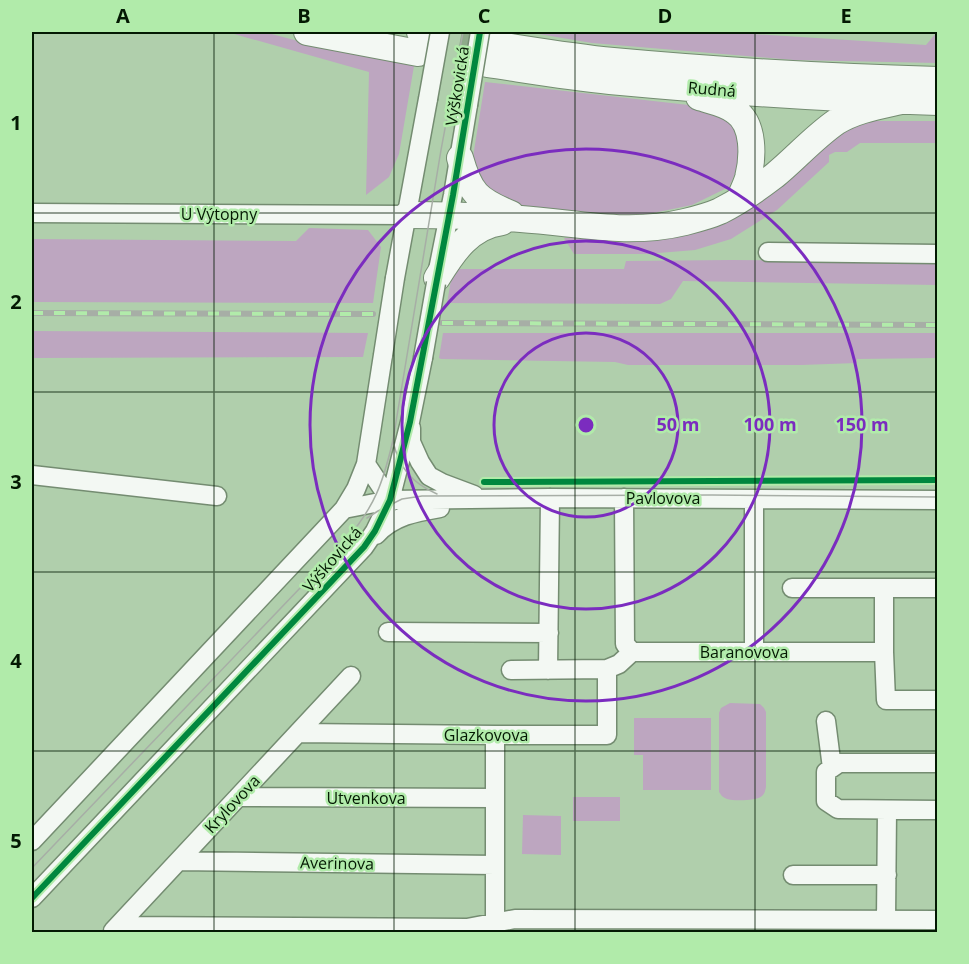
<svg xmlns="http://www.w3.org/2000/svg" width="969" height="964" viewBox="0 0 969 964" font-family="'Open Sans',sans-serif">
  <rect width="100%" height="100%" fill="#b0cfac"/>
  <path fill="#bda6c0" d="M 227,32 L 264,32 L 317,46 L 414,66 L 399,154 L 389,177 L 366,195 L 369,72 Z
    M 527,32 L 722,32 L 926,45 L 937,32 L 937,63 L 794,60 L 592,43 Z
    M 485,82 L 715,108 L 740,128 L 742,158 L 729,187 L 692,205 L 629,218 L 514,205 L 480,184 L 473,157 Z
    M 874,121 L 937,121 L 937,143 L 860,143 L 847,152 L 835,152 L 829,155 L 829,162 L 777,210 L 731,239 L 695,250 L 646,254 L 574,254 L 564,238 L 591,237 L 635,242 L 701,231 L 836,133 Z
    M 309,228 L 368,230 L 381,247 L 373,303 L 32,302 L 32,239 L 296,241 Z
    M 731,260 L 937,262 L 937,285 L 683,281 L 671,299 L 660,304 L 447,303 L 451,280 L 456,269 L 624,269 L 626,261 Z
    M 32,331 L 368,333 L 363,357 L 32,358 Z
    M 443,333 L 937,333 L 937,358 L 857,359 L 857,363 L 801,365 L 628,365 L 615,362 L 441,359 L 439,358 Z
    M 730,703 L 760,704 L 764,708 L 766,712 L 766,787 C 765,791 765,793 762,796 C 757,801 733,801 727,799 C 721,796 722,796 719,792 L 719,713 L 721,708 Z
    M 634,718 L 711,718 L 711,790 L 643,790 L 643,755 L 634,755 Z
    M 573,797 L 620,797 L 620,821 L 573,821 Z
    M 523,815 L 561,816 L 561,855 L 522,854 Z"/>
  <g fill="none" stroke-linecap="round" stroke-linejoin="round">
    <path stroke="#8eab8a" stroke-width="26" stroke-dasharray="26 13" stroke-linecap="butt" d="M 422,32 L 491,44
      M 418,53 L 487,64"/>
    <defs>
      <path id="minor" d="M 32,213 L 407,215
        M 768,252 L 938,254
        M 438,270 L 453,195 L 468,105
        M 395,278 L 428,99
        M 411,428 L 411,442 L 420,462 L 429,476 L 442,483 L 474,495
        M 366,464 L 390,500
        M 32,475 L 217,496
        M 624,498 L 625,644 L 632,652
        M 754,499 L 754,652
        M 344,509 L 390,500 L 550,498 L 938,500
        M 376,535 C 393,516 416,512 440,508
        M 792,588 L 938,588
        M 884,588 L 884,652
        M 388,632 L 549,633
        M 511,670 L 607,669 L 619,664 L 632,652 L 884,652 L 886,700 L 938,700
        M 548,670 L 550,498
        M 826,721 L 832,768
        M 299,733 L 495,735 L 607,735 L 607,669
        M 495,735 L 495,923
        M 938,763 L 839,763 L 826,772 L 826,801 L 838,809 L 938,810
        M 238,797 L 494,798
        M 32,841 L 344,509 L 356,489 L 366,464 L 383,355
        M 179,861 L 495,865
        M 793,875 L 887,875
        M 32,898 L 364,547 L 375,531 L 390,500 L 410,422 L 423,358
        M 886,920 L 887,810
        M 118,926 L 467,928 L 515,919 L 938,920
        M 113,931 L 351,676"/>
      <path id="highway" d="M 307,32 L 418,53
        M 420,32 L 422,32
        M 491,44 C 531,50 572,57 613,61 C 721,71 829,77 938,80
        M 487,64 C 528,70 569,77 610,81 C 718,91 829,99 938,102
        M 699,97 C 711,101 725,103 735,111 C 755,124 753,158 748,178 C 746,185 742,193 739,200
        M 460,158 C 470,193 477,200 511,214
        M 407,215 C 445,215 483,216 521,219 C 579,223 627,236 685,222 C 697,219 709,216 720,211 C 738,202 757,189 774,176 C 795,159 813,138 836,122 C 855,110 879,106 901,101
        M 437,278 C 453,252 470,226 502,222"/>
    </defs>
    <use href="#minor" stroke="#748c71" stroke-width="21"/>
    <use href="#highway" stroke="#748c71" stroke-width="28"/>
    <use href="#minor" stroke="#f3f8f3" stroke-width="18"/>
    <use href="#highway" stroke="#f3f8f3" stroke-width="26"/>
    <path stroke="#a7aea6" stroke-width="1.5" d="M 393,442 C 400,469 412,483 437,494
      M 367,518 L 378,511 L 402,499 L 422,496 L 712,495 L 938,497
      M 32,868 L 346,540 C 375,506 383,483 393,440 L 441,150 L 463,32"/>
    <defs>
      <path id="rail" d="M 32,313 L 373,314
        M 442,323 L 938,325"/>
    </defs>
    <use href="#rail" stroke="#a7aea6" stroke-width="6"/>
    <use href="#rail" stroke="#b1ebaa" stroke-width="4" stroke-dasharray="11" stroke-linecap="butt"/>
    <defs>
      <path id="minor-bridge" d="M 428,99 L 440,32
        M 468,105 L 480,32
        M 383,355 L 395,278
        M 423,358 L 436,283"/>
    </defs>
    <use href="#minor-bridge" stroke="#748c71" stroke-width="21" stroke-linecap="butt"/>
    <use href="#minor-bridge" stroke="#f3f8f3" stroke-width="18"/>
    <defs>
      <path id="cycleway" d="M 484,482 L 938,480
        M 32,898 L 364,547 L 375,531 L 390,500 L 410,422 L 453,195 L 480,32"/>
    </defs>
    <use href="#cycleway" stroke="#b1ebaa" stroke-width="10"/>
    <use href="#cycleway" stroke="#00873e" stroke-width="6"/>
  </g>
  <path fill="none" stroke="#041903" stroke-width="1.5" stroke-opacity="0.55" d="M 214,32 L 214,932M 394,32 L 394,932M 575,32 L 575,932M 755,32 L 755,932M 32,213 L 938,213M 32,392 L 938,392M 32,572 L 938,572M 32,751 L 938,751"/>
  <g fill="none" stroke="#7b2cbf" stroke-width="3">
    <circle cx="586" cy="425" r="92"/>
    <circle cx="586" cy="425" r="184"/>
    <circle cx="586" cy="425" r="276"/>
  </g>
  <g text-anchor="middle" stroke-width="5" stroke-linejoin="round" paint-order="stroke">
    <g font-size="16" fill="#041903" stroke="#b1ebaa">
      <text transform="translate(457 86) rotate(-81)" y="6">Výškovická</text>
      <text transform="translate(712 89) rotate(5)" y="6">Rudná</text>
      <text x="219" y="220">U Výtopny</text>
      <text x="663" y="504">Pavlovova</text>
      <text transform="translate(332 559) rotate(-49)" y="6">Výškovická</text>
      <text x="744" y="658">Baranovova</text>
      <text x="486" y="741">Glazkovova</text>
      <text x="366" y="804">Utvenkova</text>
      <text transform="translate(232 804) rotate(-47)" y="6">Krylovova</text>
      <text transform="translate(337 863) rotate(1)" y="6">Averinova</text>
    </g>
  </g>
  <circle cx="586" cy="425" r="9" fill="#7b2cbf" stroke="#b1ebaa" stroke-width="3"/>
  <g font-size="18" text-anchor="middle" font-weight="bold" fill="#7b2cbf" stroke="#b1ebaa" stroke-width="5" stroke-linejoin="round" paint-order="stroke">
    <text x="678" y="431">50 m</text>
    <text x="770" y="431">100 m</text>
    <text x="862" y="431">150 m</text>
  </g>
  <rect width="969" height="964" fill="none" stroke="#b1ebaa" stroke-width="66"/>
  <rect x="33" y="33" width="903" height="898" fill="none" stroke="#041903" stroke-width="2"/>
  <g font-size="20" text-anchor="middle" font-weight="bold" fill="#041903">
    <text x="123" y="23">A</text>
    <text x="304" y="23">B</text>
    <text x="484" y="23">C</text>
    <text x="665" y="23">D</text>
    <text x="846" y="23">E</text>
    <text x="16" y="130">1</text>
    <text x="16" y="309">2</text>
    <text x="16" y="489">3</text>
    <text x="16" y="668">4</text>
    <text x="16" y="848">5</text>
  </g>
</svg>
